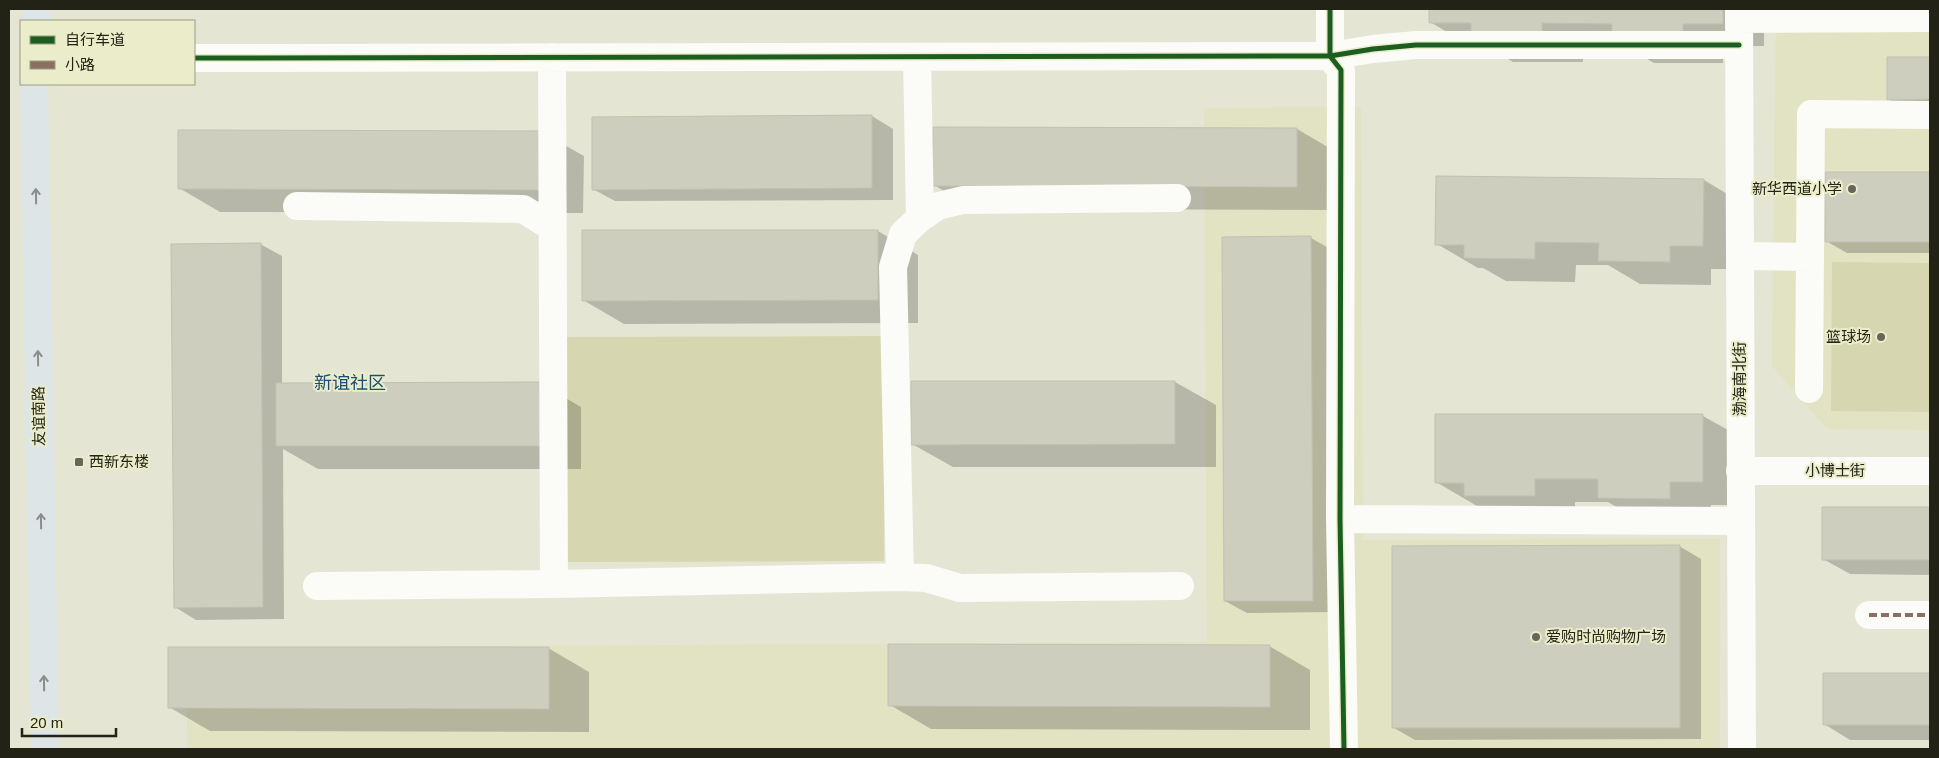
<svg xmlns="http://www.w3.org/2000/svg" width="1939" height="758" viewBox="0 0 1939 758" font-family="Arial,'Noto Sans SC',sans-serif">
  <rect width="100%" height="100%" fill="#e4e5d2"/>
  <path fill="#e1e3c3" d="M 1776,9 L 1930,9 L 1930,430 L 1827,429 L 1772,366 Z
    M 1361,107 L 1363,540 L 1720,539 L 1720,749 L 187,749 L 187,648 L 1207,642 L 1204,108 Z"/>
  <path fill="#d6d7b0" d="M 1832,262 L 1930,263 L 1930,412 L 1831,411 Z
    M 884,336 L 884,561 L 567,562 L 566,337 Z"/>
  <path fill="#0003" d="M 1430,9 L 1764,9 L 1764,46 L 1724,46 L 1723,63 L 1654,63 L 1625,46 L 1583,46 L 1583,62 L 1513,62 L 1486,46 L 1471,46 L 1430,22 Z
    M 1888,59 L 1930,59 L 1930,111 L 1910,111 L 1888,99 Z
    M 872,116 L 893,129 L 893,200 L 615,201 L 593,189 Z
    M 934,128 L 1297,129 L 1338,153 L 1338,210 L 974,209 L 934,185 Z
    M 543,133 L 584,156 L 583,213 L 220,212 L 179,188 Z
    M 1826,173 L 1930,173 L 1930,253 L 1847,253 L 1826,241 Z
    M 1704,180 L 1744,204 L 1744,269 L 1711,269 L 1711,285 L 1640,284 L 1608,265 L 1576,265 L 1575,282 L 1506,281 L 1483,268 L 1478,268 L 1437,244 Z
    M 878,231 L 918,255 L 918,323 L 624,324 L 583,300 Z
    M 1311,238 L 1332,250 L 1334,612 L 1247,613 L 1225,601 Z
    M 260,244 L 282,256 L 282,384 L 540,383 L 581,407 L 581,469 L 318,469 L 283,449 L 284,619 L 196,620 L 175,607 Z
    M 1175,382 L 1216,405 L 1216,467 L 953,467 L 912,444 Z
    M 1703,416 L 1744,439 L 1744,505 L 1711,505 L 1711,522 L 1640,521 L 1608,502 L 1575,502 L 1575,519 L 1477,506 L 1436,482 Z
    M 1823,508 L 1930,509 L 1930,575 L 1850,574 L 1823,559 Z
    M 1679,546 L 1701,559 L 1701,739 L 1415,740 L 1394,728 Z
    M 1269,646 L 1310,670 L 1310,730 L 931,729 L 890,705 Z
    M 548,648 L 589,672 L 589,732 L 210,731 L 169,707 Z
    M 1824,674 L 1930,675 L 1930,740 L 1850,740 L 1824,724 Z"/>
  <path fill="#cecebf" stroke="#c0c1b2" d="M 1429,9 L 1723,9 L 1723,24 L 1683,24 L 1683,40 L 1612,40 L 1612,24 L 1542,23 L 1542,39 L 1471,39 L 1471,23 L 1429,23 Z
    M 1887,57 L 1930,57 L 1930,99 L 1887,100 Z
    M 872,115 L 872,188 L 592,190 L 592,117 Z
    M 933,127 L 1297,128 L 1297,187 L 932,186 Z
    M 178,130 L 543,131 L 543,190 L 178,189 Z
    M 1825,172 L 1930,172 L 1930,242 L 1825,242 Z
    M 1436,176 L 1704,179 L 1703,246 L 1670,246 L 1670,262 L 1598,261 L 1599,243 L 1535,242 L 1535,259 L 1464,258 L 1464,245 L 1435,245 Z
    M 582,230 L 878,230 L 878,300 L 582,301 Z
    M 1311,236 L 1313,601 L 1224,601 L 1222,237 Z
    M 261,243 L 263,607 L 174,608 L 171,244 Z
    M 911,381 L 1175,381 L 1175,444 L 911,445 Z
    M 540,382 L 541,446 L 276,446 L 276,383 Z
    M 1435,414 L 1703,414 L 1703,482 L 1670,482 L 1670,499 L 1598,498 L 1598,479 L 1535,479 L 1535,496 L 1464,496 L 1464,483 L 1435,483 Z
    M 1822,507 L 1930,507 L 1930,560 L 1822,560 Z
    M 1680,545 L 1680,728 L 1392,728 L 1392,546 Z
    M 888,644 L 1270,645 L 1270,707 L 888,706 Z
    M 168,647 L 549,647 L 549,709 L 168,708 Z
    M 1823,673 L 1930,673 L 1930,725 L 1823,725 Z"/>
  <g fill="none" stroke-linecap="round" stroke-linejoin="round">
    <path stroke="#fbfbf8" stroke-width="28" d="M 1330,9 L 1330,56 L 1341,70 L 1340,519 L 1344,749
      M 1739,9 L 1742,749
      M 1739,19 L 1930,18
      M 552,57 L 554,584
      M 194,58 L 1330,56 L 1373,49 L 1416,45 L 1739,45
      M 297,206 L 523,209 L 552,227
      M 920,218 L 938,206 L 963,200 L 1177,198
      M 1740,256 L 1810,257 L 1811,114 L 1930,115
      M 1809,389 L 1810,257
      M 1740,471 L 1930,471
      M 1340,519 L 1740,521
      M 900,577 L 926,578 L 960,588 L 1180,586
      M 317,586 L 554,584 L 900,577 L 893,267 L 903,234 L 920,218 L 917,57
      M 1869,615 L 1930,615"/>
    <path stroke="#dde5e7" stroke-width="28" d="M 35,21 L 39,9
      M 34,84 L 45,749"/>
    <path stroke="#8d6e63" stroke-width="4" stroke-dasharray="8 4" stroke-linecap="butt" d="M 1869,615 L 1930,615"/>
    <defs>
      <path id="cycleway" d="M 1330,9 L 1330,56 L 1341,70 L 1340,519 L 1344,749
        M 194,58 L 1330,56 L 1373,49 L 1416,45 L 1739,45"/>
    </defs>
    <use href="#cycleway" stroke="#ebedca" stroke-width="8"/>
    <use href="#cycleway" stroke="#1b5e20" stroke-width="5"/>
  </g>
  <defs><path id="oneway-shaft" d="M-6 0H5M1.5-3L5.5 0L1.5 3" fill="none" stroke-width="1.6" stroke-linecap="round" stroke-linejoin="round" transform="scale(1.25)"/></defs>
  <g stroke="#898e89">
    <use href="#oneway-shaft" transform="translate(36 196) rotate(-91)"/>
    <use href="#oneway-shaft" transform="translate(38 358) rotate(-91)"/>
    <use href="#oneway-shaft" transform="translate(41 521) rotate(-91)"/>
    <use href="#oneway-shaft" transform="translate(44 683) rotate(-91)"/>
  </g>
  <g fill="#666758" stroke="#ebedca" stroke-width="2">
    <circle cx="1852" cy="189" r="5"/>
    <circle cx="1881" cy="337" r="5"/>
    <rect x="74" y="457" width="10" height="10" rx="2.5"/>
    <circle cx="1536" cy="637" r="5"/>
  </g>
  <g text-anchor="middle" stroke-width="4" stroke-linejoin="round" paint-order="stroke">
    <g font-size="15" fill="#222316" stroke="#ebedca" text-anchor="end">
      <text x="1842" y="194">新华西道小学</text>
      <text x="1871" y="342">篮球场</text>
      <text x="89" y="467" text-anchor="start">西新东楼</text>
      <text x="1546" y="642" text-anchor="start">爱购时尚购物广场</text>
    </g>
    <g font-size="15" fill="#222316" stroke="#ebedca">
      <text transform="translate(1740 379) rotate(-90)" y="5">渤海南北街</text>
      <text transform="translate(39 416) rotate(-91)" y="5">友谊南路</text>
      <text x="1835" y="476">小博士街</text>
    </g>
    <g font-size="18" fill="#1b4e72" stroke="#ebedca">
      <text x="350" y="389">新谊社区</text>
    </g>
  </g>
  <rect width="1939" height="758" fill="none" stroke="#222316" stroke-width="20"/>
  <rect x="20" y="20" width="175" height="65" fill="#ebedca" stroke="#9b9c82"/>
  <rect x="30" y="36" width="25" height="8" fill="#1b5e20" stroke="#9b9c82"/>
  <text x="65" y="45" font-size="15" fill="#222316">自行车道</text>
  <rect x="30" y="61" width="25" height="8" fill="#8d6e63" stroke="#9b9c82"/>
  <text x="65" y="70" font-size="15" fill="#222316">小路</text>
  <path d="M22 728v8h94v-8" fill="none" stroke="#222316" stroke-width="2.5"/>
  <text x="30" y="728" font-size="15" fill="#222316" stroke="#ebedca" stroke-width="4" paint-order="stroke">20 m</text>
</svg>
